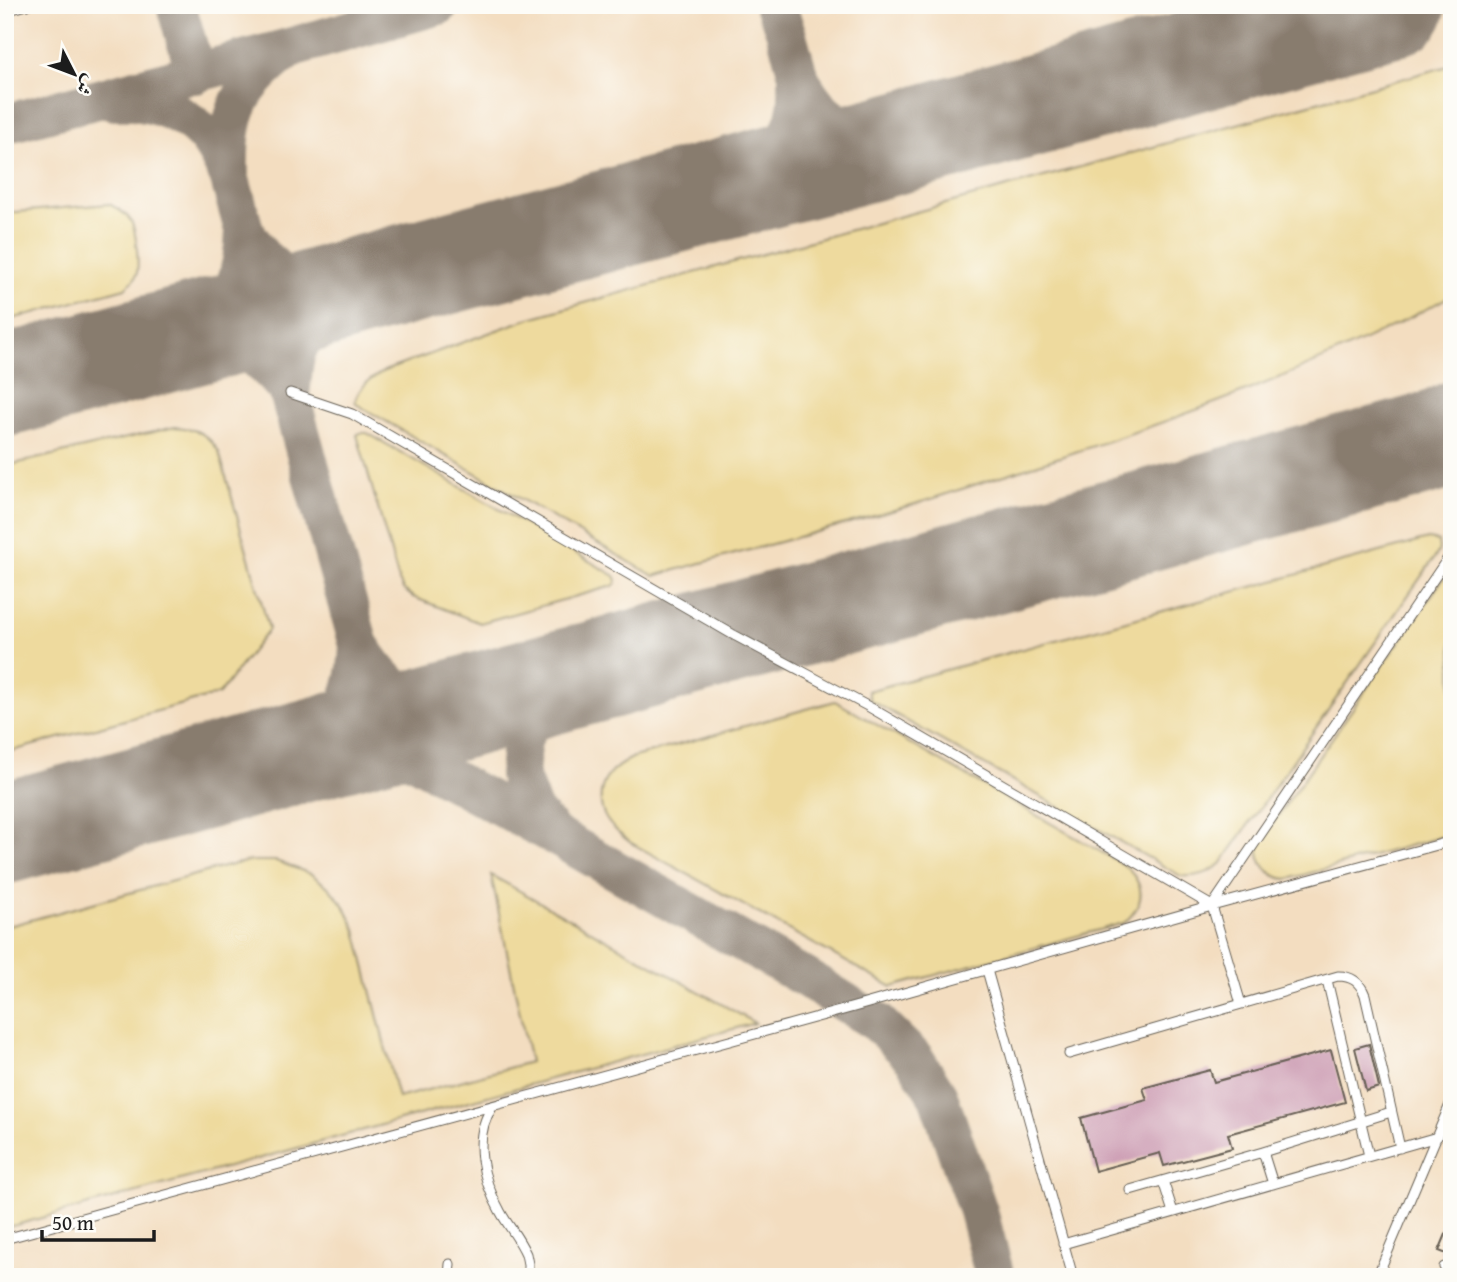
<svg xmlns="http://www.w3.org/2000/svg" width="1457" height="1282" viewBox="0 0 1457 1282" font-family="'Gentium Book Plus',Amiri,serif">
  <rect width="100%" height="100%" fill="#fdfcf7"/>
  <filter id="ink" filterUnits="userSpaceOnUse"><feTurbulence type="fractalNoise" baseFrequency=".0143" numOctaves="2"/><feDisplacementMap in="SourceGraphic" scale="14" xChannelSelector="R" yChannelSelector="G"/><feConvolveMatrix kernelMatrix="1 2 1 2 8 2 1 2 1" color-interpolation-filters="sRGB"/></filter>
  <filter id="wash" filterUnits="userSpaceOnUse"><feTurbulence type="fractalNoise" baseFrequency=".00686" numOctaves="4" result="noise"/><feDisplacementMap in="SourceGraphic" scale="28" xChannelSelector="R" yChannelSelector="G"/><feGaussianBlur stdDeviation="1.57" result="paint"/><feColorMatrix in="noise" values="0 0 0 0 0 0 0 0 0 0 0 0 0 0 0 0 0 1.4 0 .05"/><feComposite in="paint" operator="in"/></filter>
  <g filter="url(#wash)">
    <rect width="100%" height="100%" fill="#f3ddc0"/>
    <path fill="#eeda9e" stroke="#857b5d" stroke-width="2" d="M 1452,65 L 1452,295 C 1330,363 1198,412 1066,455 C 1019,470 972,486 925,501 C 836,528 744,551 654,576 L 358,405 L 355,401 C 360,385 371,379 384,371 L 530,318 Z
      M 109,204 C 117,208 126,213 131,221 C 136,230 140,266 136,276 C 134,281 129,284 125,288 L 5,321 L 5,213 Z
      M 175,427 C 196,428 208,434 219,452 L 269,629 L 219,694 L 5,753 L 5,466 Z
      M 360,433 L 367,433 L 615,576 C 618,580 617,583 613,586 L 480,623 L 413,597 L 403,589 L 399,581 L 357,435 Z
      M 1428,539 L 1438,541 L 1439,549 L 1437,554 L 1221,864 C 1208,874 1197,877 1181,876 L 870,700 L 868,691 Z
      M 1452,566 L 1452,834 L 1289,879 C 1269,879 1253,859 1261,840 Z
      M 835,701 L 1124,865 C 1146,885 1146,903 1124,923 L 892,987 L 631,843 C 624,837 616,832 610,824 C 605,818 602,812 601,804 C 598,779 614,767 634,757 Z
      M 251,861 L 276,861 L 311,874 L 327,886 L 344,905 L 356,930 L 398,1098 L 530,1062 L 491,875 L 755,1023 L 5,1228 L 5,927 L 235,864 Z"/>
    <g fill="none" stroke-linecap="round" stroke-linejoin="round">
      <path stroke="#887c6e" stroke-width="40" d="M 176,5 L 196,74
        M 774,5 C 786,26 790,48 797,71 C 801,83 808,94 816,104 C 841,133 870,139 908,140
        M 292,47 C 239,86 227,111 229,176 L 359,645 C 376,672 398,699 432,706 C 444,708 459,706 471,706
        M 115,101 C 148,99 181,110 204,134 C 215,146 222,162 229,176
        M 5,124 L 292,47 L 439,5
        M 749,181 C 772,159 792,141 797,108 C 799,97 798,85 798,74
        M 174,340 C 182,336 191,333 199,328 C 235,304 243,272 245,232 L 261,256 L 277,270 L 294,282 L 330,292 L 351,289
        M 174,340 C 229,336 256,350 290,393 C 292,383 292,371 294,361 C 300,331 327,306 351,289
        M 1235,496 L 1346,450 L 1452,400
        M 339,742 L 384,746 L 414,759 L 559,838 L 806,978 L 878,1023 L 914,1058 L 938,1096 L 978,1211 L 995,1277
        M 308,750 C 344,714 357,698 359,645
        M 551,831 L 533,812 L 519,775 L 522,739 L 540,706 L 575,677"/>
      <path stroke="#887c6e" stroke-width="102" d="M 5,386 L 268,314 L 351,289 L 908,140 L 1395,5
        M 5,833 L 1452,437"/>
    </g>
    <g id="blocks">
      <path fill="#cc9cb3" d="M 1369,1044 L 1379,1087 L 1366,1091 L 1355,1048 Z
        M 1331,1050 L 1345,1102 L 1228,1134 L 1232,1148 L 1164,1166 L 1160,1153 L 1095,1171 L 1081,1118 L 1147,1100 L 1143,1088 L 1210,1070 L 1214,1082 Z
        M 1452,1220 L 1452,1256 L 1439,1251 Z"/>
    </g>
  </g>
  <g filter="url(#ink)">
    <use href="#blocks" fill-opacity="0" stroke="#676055" stroke-width="2"/>
    <g fill="none" stroke-linecap="round" stroke-linejoin="round">
      <defs>
        <path id="lane" d="M 5,11 L 27,5
          M 290,393 L 352,414 L 732,634 L 871,708 L 1212,906 L 1241,1004
          M 1212,906 L 1452,552
          M 987,970 L 1073,1277
          M 1327,980 L 1369,1156
          M 1069,1054 L 1338,976 C 1352,976 1360,982 1365,995 L 1400,1148
          M 493,1106 C 471,1137 483,1181 500,1211 C 508,1226 519,1238 526,1254 L 528,1264 L 528,1277
          M 1263,1152 L 1273,1184
          M 1163,1181 L 1173,1212
          M 1130,1190 L 1263,1152 L 1391,1112
          M 5,1239 L 854,1007 L 1212,906 L 1452,841
          M 1063,1244 L 1437,1137
          M 1444,1267 L 1452,1270
          M 449,1277 L 450,1264
          M 1377,1277 L 1452,1100"/>
      </defs>
      <use href="#lane" stroke="#676055" stroke-width="11"/>
      <use href="#lane" stroke="#fff" stroke-width="9"/>
    </g>
  </g>
  <rect width="1457" height="1282" fill="none" stroke="#fdfcf7" stroke-width="28"/>
  <g transform="translate(74 74) rotate(132)" stroke="#fdfcf7" stroke-width="5" paint-order="stroke">
  <path d="M0-5L12 26L0 18L-12 26Z" fill="#1c1c1c"/>
  <text y="-10" font-size="19" font-weight="bold" text-anchor="middle" fill="#1c1c1c">ش</text>
  </g>
  <path d="M42 1230v10h112v-10" fill="none" stroke="#1c1c1c" stroke-width="3.5"/>
  <text x="52" y="1230" font-size="21" fill="#1c1c1c" stroke="#fdfcf7" stroke-width="5" paint-order="stroke">50 m</text>
</svg>
